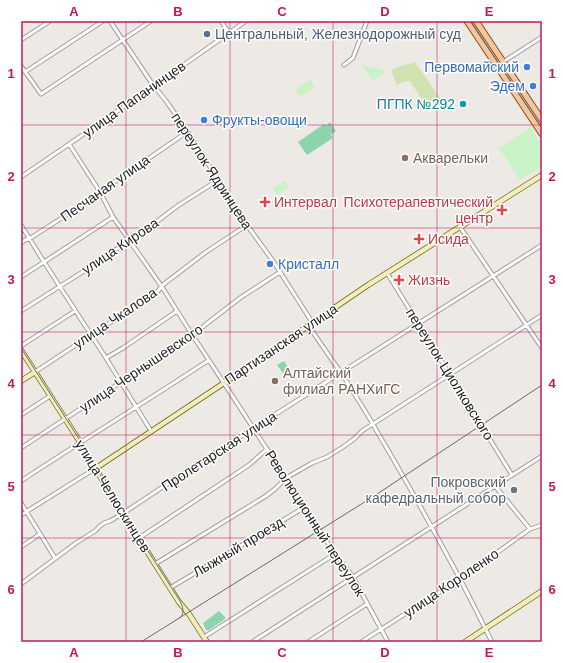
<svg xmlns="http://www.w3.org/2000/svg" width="563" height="663" viewBox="0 0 563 663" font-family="Arial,sans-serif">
  <rect width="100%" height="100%" fill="#ede9e5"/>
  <path fill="#d0e2af" d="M 415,62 L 440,98 L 426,106 L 410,81 L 403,82 L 397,85 L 391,71 L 395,68 Z"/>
  <path fill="#c9f3c6" d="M 362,65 L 383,70 L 385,73 L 373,81 Z
    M 310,79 L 315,87 L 300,97 L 295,90 Z
    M 531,127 L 542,146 L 542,167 L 520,180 L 499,148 Z
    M 285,181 L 289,187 L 277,195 L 273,188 Z"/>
  <path fill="#8bd4ad" d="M 330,122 L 336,131 L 332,134 L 330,133 L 333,138 L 307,155 L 298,142 L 324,124 L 326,126 Z
    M 284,361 L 291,372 L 285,376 L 277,365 Z
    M 219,611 L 225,617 L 225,619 L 209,630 L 206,630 L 203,623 Z"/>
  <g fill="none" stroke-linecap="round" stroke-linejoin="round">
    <defs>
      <path id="street" d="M 110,21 L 151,82 L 166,101 L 186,129 L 247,225 L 273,261 L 312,322
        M 221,21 L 229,33
        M 21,40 L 50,21
        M 503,62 L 542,37
        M 344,65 L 353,58 L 367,21
        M 21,66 L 41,94 L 151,21
        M 25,72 L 103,21
        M 69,144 L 100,192 L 113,217 L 162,287 L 193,336 L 222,380 L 335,554 L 353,577 L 388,642
        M 21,177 L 151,88 L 246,21
        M 21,225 L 44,262 L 106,358 L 151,431
        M 460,227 L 542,348
        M 21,243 L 25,240 L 29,239 L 65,216 L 187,132
        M 387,273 L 512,475
        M 21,277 L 113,217
        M 21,311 L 92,266 L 113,251 L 130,242 L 176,207 L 218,180
        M 308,325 L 341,373 L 344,377 L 373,424 L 375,428 C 404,477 432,527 459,577 C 470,598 481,620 492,642
        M 21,346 L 75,311
        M 106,358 L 123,348 L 177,311
        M 35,372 L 91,335 L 157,292 L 164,284 L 206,252 L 247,225
        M 21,415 L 50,396
        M 21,448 L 121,382 L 193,336 L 205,325 L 240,298 L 280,272
        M 21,481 C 83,440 147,401 209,360
        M 495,486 L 530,529
        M 21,503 L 55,558
        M 21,515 L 96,468
        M 139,538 L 249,465 L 267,449
        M 21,547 L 40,534
        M 155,564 L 266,496 L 275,489 L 286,478 L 312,463 L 327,457 L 343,447 L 354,439 L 362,431 L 542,315
        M 21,584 L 76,543 L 95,531 L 100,526 L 104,523 L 110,521 L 122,514 L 205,459 L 542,245
        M 170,588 L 305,507
        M 204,637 L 335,554
        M 252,642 L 542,456
        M 308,642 L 367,604
        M 361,642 L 460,579 L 530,529 L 542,525"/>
      <path id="secondary" d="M 21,350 L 80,442 L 107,488 L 179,602 L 189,614 L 207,642
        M 21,381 L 35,372
        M 96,468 L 224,383 L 368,285 L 542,175
        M 465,642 L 542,591"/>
      <path id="primary" d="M 467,21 L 542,134
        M 476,21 L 542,120"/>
    </defs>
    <use href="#street" stroke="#9e9e9e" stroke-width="5"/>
    <use href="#secondary" stroke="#696510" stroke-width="6"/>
    <use href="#primary" stroke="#874e10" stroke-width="7"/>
    <use href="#street" stroke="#fff" stroke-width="3"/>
    <use href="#secondary" stroke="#f2edbe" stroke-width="4.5"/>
    <use href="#primary" stroke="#f2c5a5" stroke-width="5"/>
    <path stroke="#6b6b6b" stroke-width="1" d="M 470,21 L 542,128
      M 21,348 L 81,442 L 111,493 L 180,601 C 183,607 185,613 180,618
      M 141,642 L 371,498 L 542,385"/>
  </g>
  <path fill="none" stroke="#c2185b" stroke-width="1" stroke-opacity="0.55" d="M 126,21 L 126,642M 230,21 L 230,642M 333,21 L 333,642M 437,21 L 437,642M 21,125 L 542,125M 21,228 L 542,228M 21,332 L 542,332M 21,435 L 542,435M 21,538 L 542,538"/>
  <circle fill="#5c6f8a" stroke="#fff" stroke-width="1.5" cx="207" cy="34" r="4"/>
  <g fill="#3f7fe0" stroke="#fff" stroke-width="1.5">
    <circle cx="527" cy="67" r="4"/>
    <circle cx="533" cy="86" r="4"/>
    <circle cx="204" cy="120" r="4"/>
    <circle cx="270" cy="264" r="4"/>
  </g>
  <circle fill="#0f9aa8" stroke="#fff" stroke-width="1.5" cx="463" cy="104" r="4"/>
  <g fill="#8d6e63" stroke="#fff" stroke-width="1.5">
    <circle cx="405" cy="158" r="4"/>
    <circle cx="275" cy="381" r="4"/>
  </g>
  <g fill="#e0444e" stroke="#fff" stroke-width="1.5">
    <path d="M263 196h4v4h4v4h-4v4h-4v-4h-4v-4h4z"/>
    <path d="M500 204h4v4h4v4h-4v4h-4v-4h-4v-4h4z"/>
    <path d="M417 233h4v4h4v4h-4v4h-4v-4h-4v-4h4z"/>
    <path d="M397 274h4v4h4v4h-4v4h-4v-4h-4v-4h4z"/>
  </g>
  <circle fill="#6b7280" stroke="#fff" stroke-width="1.5" cx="514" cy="490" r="4"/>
  <g text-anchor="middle" stroke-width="3" stroke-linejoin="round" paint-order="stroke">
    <g font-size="14" fill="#4e5e75" stroke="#fff" text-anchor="start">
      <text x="215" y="39">Центральный, Железнодорожный суд</text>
    </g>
    <g font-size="14" fill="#366cbe" stroke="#fff" text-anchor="end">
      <text x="519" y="72">Первомайский</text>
      <text x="525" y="91">Эдем</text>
      <text x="212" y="125" text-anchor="start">Фрукты-овощи</text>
      <text x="278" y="269" text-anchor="start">Кристалл</text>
    </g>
    <g font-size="14" fill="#1d1d1d" stroke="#fff">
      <text transform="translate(134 99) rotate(-35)" y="5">улица Папанинцев</text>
      <text transform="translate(212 171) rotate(57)" y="5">переулок Ядринцева</text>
      <text transform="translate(105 188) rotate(-35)" y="5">Песчаная улица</text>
      <text transform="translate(120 246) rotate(-34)" y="5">улица Кирова</text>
      <text transform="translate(115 318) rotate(-34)" y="5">улица Чкалова</text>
      <text transform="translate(281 344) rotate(-34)" y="5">Партизанская улица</text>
      <text transform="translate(141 368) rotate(-34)" y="5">улица Чернышевского</text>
      <text transform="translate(450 374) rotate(58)" y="5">переулок Циолковского</text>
      <text transform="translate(219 451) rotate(-33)" y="5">Пролетарская улица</text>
      <text transform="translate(113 496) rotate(58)" y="5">улица Челюскинцев</text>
      <text transform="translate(315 523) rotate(57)" y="5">Революционный переулок</text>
      <text transform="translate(238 547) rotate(-31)" y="5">Лыжный проезд</text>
      <text transform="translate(451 583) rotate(-34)" y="5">улица Короленко</text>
    </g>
    <g font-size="14" fill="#0d838f" stroke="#fff" text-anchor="end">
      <text x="455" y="109">ПГПК №292</text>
    </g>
    <g font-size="14" fill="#785e54" stroke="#fff" text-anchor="start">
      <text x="413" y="163">Акварельки</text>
      <text x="283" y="378">Алтайский<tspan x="283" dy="16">филиал РАНХиГС</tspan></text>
    </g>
    <g font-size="14" fill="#be3a42" stroke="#fff" text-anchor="start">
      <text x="274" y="207">Интервал</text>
      <text x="493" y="207" text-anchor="end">Психотерапевтический<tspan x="493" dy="16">центр</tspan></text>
      <text x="428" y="244">Исида</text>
      <text x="408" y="285">Жизнь</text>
    </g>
    <g font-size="14" fill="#5b616d" stroke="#fff" text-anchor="end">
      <text x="506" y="487">Покровский<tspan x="506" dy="16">кафедральный собор</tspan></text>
    </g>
  </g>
  <rect width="563" height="663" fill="none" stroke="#ffffff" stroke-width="44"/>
  <rect x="22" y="22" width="519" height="619" fill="none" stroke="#c2185b" stroke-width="1.5"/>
  <g font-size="13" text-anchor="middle" font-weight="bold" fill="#c2185b">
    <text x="74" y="16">A</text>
    <text x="178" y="16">B</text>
    <text x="282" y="16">C</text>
    <text x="385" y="16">D</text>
    <text x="489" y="16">E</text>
    <text x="11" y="78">1</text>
    <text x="552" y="78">1</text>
    <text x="11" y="181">2</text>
    <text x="552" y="181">2</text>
    <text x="11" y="284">3</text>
    <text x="552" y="284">3</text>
    <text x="11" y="388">4</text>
    <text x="552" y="388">4</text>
    <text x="11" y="491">5</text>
    <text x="552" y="491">5</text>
    <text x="11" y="594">6</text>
    <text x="552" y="594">6</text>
    <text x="74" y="657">A</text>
    <text x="178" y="657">B</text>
    <text x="282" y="657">C</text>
    <text x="385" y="657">D</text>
    <text x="489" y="657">E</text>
  </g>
</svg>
